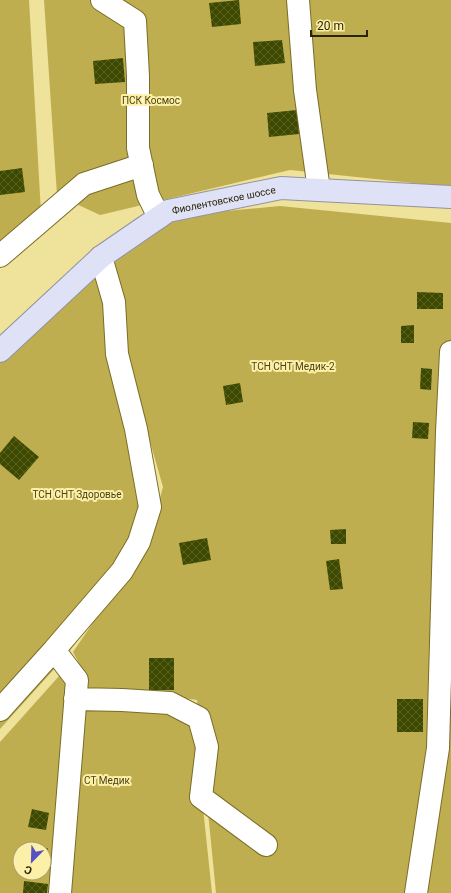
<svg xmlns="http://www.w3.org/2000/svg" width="451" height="893" viewBox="0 0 451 893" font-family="Roboto,sans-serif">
  <defs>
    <pattern id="building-cross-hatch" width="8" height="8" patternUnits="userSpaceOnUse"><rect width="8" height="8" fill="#3e4900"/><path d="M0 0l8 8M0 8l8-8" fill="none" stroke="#586024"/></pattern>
  </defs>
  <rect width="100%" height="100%" fill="#efe29b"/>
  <path fill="#bfae4f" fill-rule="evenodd" d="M 0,0 L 29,0 L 41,213 L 0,245 Z
    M 44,0 L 451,0 L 451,187 L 290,170 L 100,215 L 57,195 Z
    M 280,206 L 451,223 L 451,893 L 216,893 L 197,700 L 133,691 L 192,704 L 212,893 L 0,893 L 0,742 L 60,675 L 89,682 L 73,652 L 133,564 L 66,656 L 0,729 L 0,362 L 96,269 L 129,384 L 149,538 L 163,487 L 126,357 L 106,267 L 182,215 ZM 20,849 L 44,849 L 44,873 L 20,873 Z"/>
  <path fill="url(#building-cross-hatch)" d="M 239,0 L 241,24 L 212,27 L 209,3 Z
    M 282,40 L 285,63 L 255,66 L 253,42 Z
    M 123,58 L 125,82 L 95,84 L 93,61 Z
    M 297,110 L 299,134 L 269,137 L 267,113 Z
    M 22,168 L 25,192 L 0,195 L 0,171 Z
    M 417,292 L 443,293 L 443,309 L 417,309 Z
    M 414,325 L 414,343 L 401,343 L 401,326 Z
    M 421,368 L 432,369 L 431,390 L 420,389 Z
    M 240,383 L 243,402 L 226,405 L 223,386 Z
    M 413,422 L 429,423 L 428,439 L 412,438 Z
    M 14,436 L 39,457 L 19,480 L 0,464 L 0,453 Z
    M 346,529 L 346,544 L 331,544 L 330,530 Z
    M 207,538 L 211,560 L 183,565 L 179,543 Z
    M 339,559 L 343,589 L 330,590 L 326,561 Z
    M 149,658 L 174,658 L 174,690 L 149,690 Z
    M 397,699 L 423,699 L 423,732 L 397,732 Z
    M 32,809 L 49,813 L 46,830 L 28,827 Z
    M 44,848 L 48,848 L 47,866 L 44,866 Z
    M 24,881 L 48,884 L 47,893 L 23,893 Z"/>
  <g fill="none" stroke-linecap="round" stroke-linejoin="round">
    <defs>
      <path id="minor" d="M 102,0 L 135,21 L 138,76 L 138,148 L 148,195 L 159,217
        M 298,0 L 305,90 L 319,190
        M 0,256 L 84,184 L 142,165
        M 54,650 L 77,680 L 60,893
        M 75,699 L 122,700 L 170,703 L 199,718 L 207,747 L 201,797 L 266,845
        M 0,710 L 54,650 L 122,571 L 139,542 L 150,507 L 136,429 L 117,354 L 114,302 L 101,257
        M 416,893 L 438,748 L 447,432 L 451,352"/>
      <g id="major">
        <path id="s1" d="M 0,351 L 101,257 L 168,211 L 281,188 L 451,197"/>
      </g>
    </defs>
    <use href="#minor" stroke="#796d27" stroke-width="24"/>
    <use href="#major" stroke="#9293a0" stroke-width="24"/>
    <use href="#minor" stroke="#fff" stroke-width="22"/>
    <use href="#major" stroke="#dfe2f7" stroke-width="22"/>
  </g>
  <g text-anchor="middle" stroke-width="4" stroke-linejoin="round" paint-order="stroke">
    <g font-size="10" fill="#4c4312" stroke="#fcefa8">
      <text x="151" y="104">ПСК Космос</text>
      <text x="293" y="370">ТСН СНТ Медик-2</text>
      <text x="77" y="498">ТСН СНТ Здоровье</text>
      <text x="107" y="784">СТ Медик</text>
    </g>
    <g font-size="10" fill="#2a2407" stroke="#fcefa8">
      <text dy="4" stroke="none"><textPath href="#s1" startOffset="276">Фиолентовское шоссе</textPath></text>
    </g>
  </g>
  <g transform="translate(32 861) rotate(203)"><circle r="19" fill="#fcefa8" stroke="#a89e68"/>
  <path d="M0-3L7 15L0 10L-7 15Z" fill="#5551c8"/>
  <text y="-6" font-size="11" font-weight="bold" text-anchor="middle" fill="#2a2407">С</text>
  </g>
  <path d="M311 30v6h56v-6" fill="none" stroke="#2a2407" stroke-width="2"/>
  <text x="317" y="30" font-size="12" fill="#2a2407" stroke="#fcefa8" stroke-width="3" paint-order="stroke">20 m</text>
</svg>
